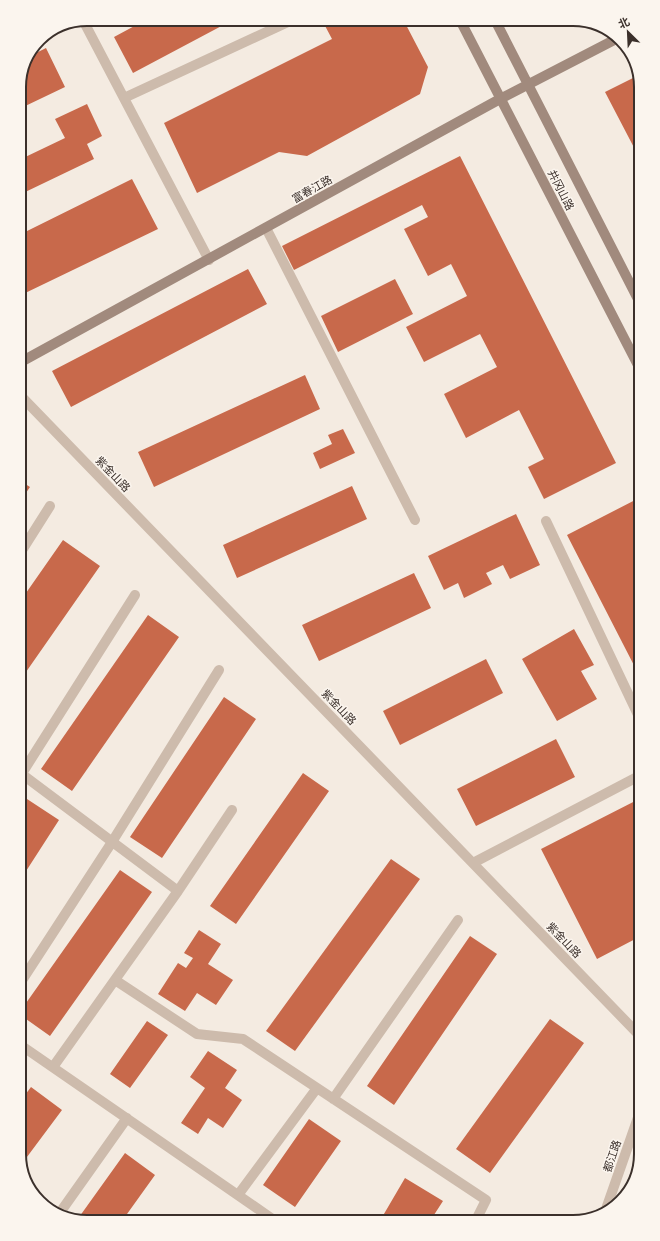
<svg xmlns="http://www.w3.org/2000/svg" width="660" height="1241" viewBox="0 0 660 1241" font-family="'Work Sans','Noto Sans SC',sans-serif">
  <rect width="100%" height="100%" fill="#f4ebe1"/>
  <path fill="#ecdcc8" d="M 578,19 L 585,22 L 579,25 L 553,26 L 538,20 Z"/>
  <path fill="#c8694b" d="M 404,21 L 428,67 L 420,94 L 307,156 L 279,152 L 197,193 L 164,123 L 332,39 L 323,22 Z
    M 229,22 L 133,73 L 114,37 L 140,23 Z
    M 46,48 L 65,87 L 19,109 L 19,83 L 32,55 Z
    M 639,75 L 641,87 L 641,161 L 605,92 Z
    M 87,104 L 102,136 L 87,144 L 94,159 L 19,195 L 19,160 L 65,138 L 55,119 Z
    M 460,156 L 616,463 L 544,499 L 528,467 L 544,459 L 519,410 L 466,438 L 444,394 L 497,367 L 480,334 L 424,362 L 406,327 L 467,296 L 451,264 L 428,276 L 404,229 L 428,217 L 422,205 L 294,270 L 282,246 Z
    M 132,179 L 158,229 L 19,296 L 19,235 Z
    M 248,269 L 267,304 L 71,407 L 52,371 Z
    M 395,279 L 413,314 L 338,352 L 321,316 Z
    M 305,375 L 320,409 L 154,487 L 138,452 Z
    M 343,429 L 355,453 L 320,469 L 313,453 L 332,444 L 328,435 Z
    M 19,480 L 30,487 L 19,503 Z
    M 352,486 L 367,519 L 237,578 L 223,545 Z
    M 641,497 L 641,679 L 567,535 Z
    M 516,514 L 540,565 L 510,579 L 503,565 L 486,573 L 492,584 L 464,598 L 458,583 L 444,590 L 428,556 Z
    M 63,540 L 100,566 L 19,682 L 19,603 Z
    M 414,573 L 431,608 L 319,661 L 302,625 Z
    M 148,615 L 179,637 L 72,791 L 41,769 Z
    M 574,629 L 594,665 L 581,671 L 597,699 L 557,721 L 522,659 Z
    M 486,659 L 503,693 L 400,745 L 383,711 Z
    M 224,697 L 256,719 L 162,858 L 130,837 Z
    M 556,739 L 575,777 L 476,826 L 457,789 Z
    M 303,773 L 329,791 L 236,924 L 210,906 Z
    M 641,798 L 641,936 L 597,959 L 541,849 Z
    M 27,799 L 59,820 L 19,882 L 19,811 Z
    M 391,859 L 420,879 L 295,1051 L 266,1031 Z
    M 120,870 L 152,892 L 50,1036 L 19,1014 L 19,1013 Z
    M 199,930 L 221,944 L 208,964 L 233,980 L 216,1005 L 197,993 L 185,1011 L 158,994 L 178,963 L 186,968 L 193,958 L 184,953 Z
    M 470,936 L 497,954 L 394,1105 L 367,1086 Z
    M 550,1019 L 584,1043 L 490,1173 L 456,1149 Z
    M 147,1021 L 168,1035 L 130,1088 L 110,1074 Z
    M 208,1051 L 237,1070 L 225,1088 L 242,1100 L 223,1128 L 208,1118 L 198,1134 L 181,1123 L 205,1088 L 190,1077 Z
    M 31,1087 L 62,1110 L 21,1165 L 19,1154 L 19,1103 Z
    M 309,1119 L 341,1141 L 295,1207 L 263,1185 Z
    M 125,1153 L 155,1175 L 122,1221 L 83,1222 L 77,1220 Z
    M 405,1178 L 443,1201 L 432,1218 L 381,1219 Z"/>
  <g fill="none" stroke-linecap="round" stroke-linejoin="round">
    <path stroke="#cdbbac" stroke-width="10" d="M 85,24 L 209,260
      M 124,98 L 288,22
      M 266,228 L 415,520
      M 19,394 L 641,1037
      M 546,521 L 641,721
      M 19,555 L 50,506
      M 19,772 L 178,891
      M 19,778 L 135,595
      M 473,863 L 641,775
      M 115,980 L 197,1034 L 243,1039 L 486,1200 L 477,1218
      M 19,985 L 112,842 L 219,670
      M 19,1044 L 274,1220
      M 53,1067 L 178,891 L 232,810
      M 333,1099 L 458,920
      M 238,1195 L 317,1088
      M 605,1212 L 641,1109
      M 59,1214 L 127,1118"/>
    <path stroke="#a18a7d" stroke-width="10" d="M 460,20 L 641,371
      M 495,20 L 641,305
      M 19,363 L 500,99 L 618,38"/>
  </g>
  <g text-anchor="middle" stroke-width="3" stroke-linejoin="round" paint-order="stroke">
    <g font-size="11" fill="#3b302b" stroke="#fbf5ee">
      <text transform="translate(312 189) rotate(-29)" y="4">富春江路</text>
      <text transform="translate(561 190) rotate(63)" y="4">井冈山路</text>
      <text transform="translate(113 474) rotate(46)" y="4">紫金山路</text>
      <text transform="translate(339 707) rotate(46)" y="4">紫金山路</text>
      <text transform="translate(564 940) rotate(46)" y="4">紫金山路</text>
      <text transform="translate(612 1156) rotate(-71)" y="4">都江路</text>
    </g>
  </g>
  <path d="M0 0H660V1241H0ZM87 26H573A61 61 0 0 1 634 87V1154A61 61 0 0 1 573 1215H87A61 61 0 0 1 26 1154V87A61 61 0 0 1 87 26Z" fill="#fbf5ee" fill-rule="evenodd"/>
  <path fill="none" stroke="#3b302b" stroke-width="2" d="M87 26H573A61 61 0 0 1 634 87V1154A61 61 0 0 1 573 1215H87A61 61 0 0 1 26 1154V87A61 61 0 0 1 87 26Z"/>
  <g transform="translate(628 32) rotate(336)" stroke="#fbf5ee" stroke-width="3" paint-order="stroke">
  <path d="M0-3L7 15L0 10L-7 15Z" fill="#3b302b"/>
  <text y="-6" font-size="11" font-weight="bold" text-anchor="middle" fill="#3b302b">北</text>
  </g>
</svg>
